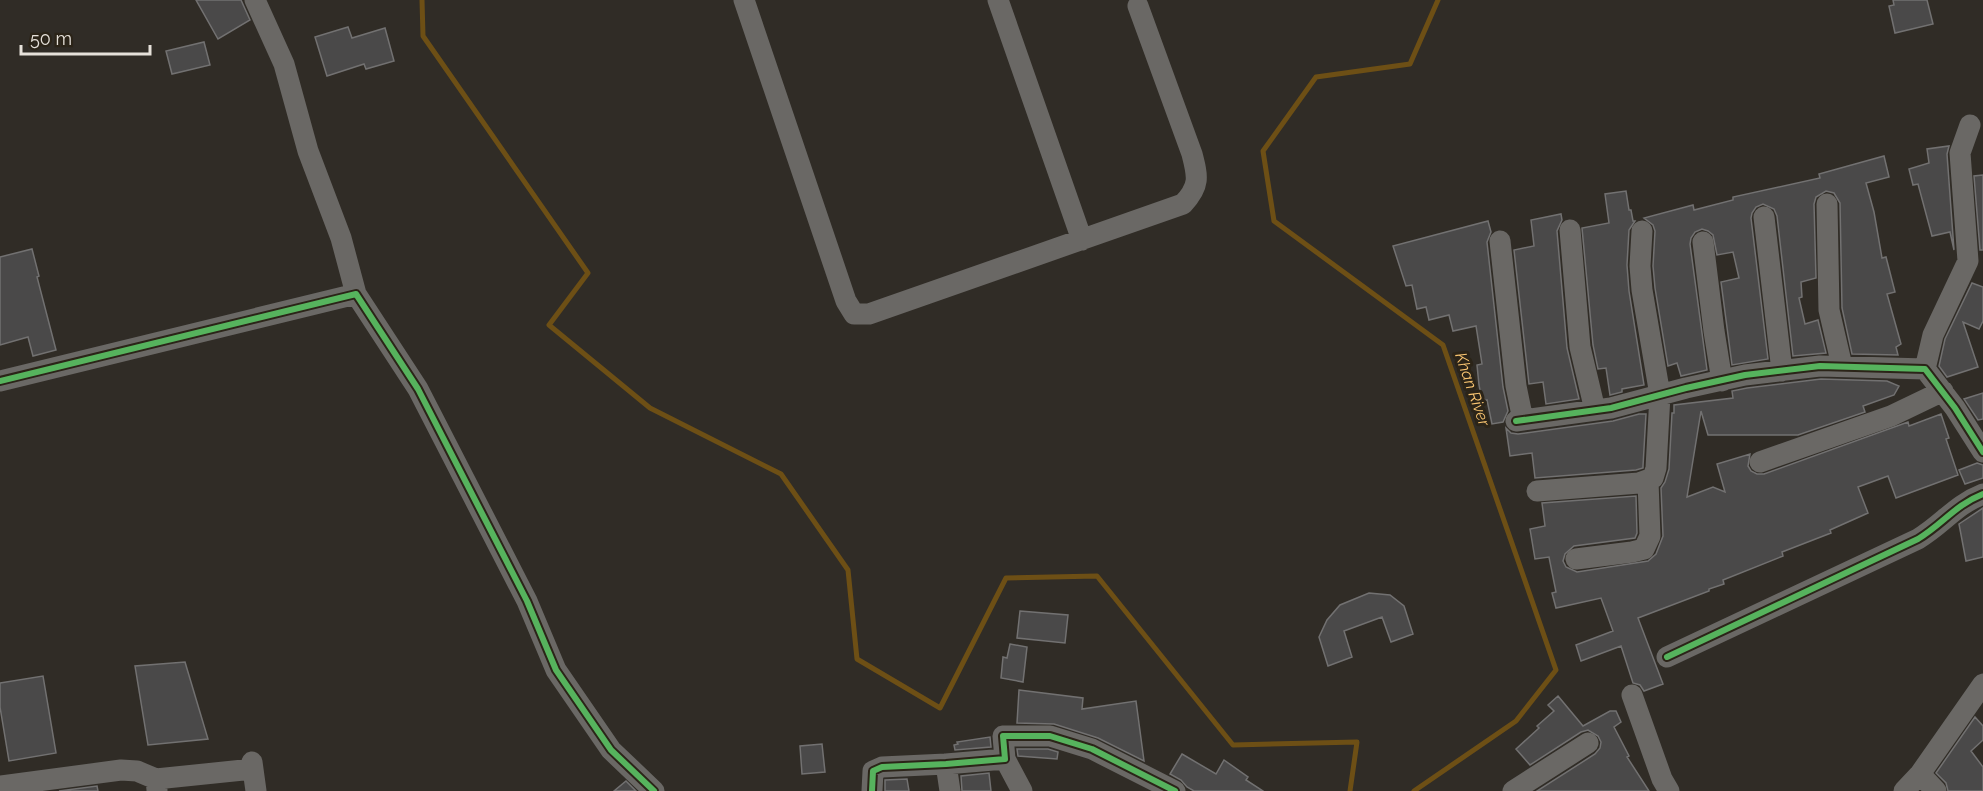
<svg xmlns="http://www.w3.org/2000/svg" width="1983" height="791" viewBox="0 0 1983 791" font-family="Raleway,sans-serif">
  <rect width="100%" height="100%" fill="#302c26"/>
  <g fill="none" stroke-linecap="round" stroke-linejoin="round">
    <path stroke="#6d4f15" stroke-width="5" d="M 422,0 L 423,36 L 588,273 L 549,325 L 650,408 L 781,474 L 848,570 L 857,659 L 940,708 L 1006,578 L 1097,576 L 1233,745 L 1357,742 L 1350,791
      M 1414,791 L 1516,721 L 1556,670 L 1443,345 L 1274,221 L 1263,151 L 1316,77 L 1410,64 L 1438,0"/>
  </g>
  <path fill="#4a4949" stroke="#727171" stroke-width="1.5" d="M 196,0 L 241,0 L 250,20 L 218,39 Z
    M 1893,0 L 1927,0 L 1933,24 L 1895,33 L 1889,6 L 1894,5 Z
    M 348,27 L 352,38 L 385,28 L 394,61 L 366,69 L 364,64 L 327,76 L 315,37 Z
    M 204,42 L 210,65 L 172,74 L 166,51 Z
    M 1949,146 L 1947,154 L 1954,250 L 1950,232 L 1932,236 L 1918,184 L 1913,185 L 1909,169 L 1929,163 L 1927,149 Z
    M 1884,156 L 1889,177 L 1866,183 L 1874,212 L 1882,258 L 1886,257 L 1895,292 L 1887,294 L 1901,344 L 1896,347 L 1898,355 L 1852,354 L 1842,308 L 1840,203 L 1834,193 L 1826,191 L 1816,197 L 1814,204 L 1816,278 L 1801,282 L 1802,297 L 1799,298 L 1805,324 L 1818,320 L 1826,353 L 1793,356 L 1777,216 L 1774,209 L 1763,204 L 1756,207 L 1752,213 L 1751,218 L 1768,359 L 1732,365 L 1721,282 L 1739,278 L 1733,252 L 1717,255 L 1713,235 L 1708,231 L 1702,229 L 1695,232 L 1691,238 L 1690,244 L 1707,370 L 1681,376 L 1677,363 L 1668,366 L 1655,288 L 1653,266 L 1655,231 L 1653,225 L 1644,218 L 1693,205 L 1694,210 L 1733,200 L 1733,197 L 1820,178 L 1819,174 Z
    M 1983,175 L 1983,250 L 1980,250 L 1974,176 Z
    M 1626,191 L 1629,210 L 1631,210 L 1633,221 L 1635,221 L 1629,230 L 1627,265 L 1629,291 L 1644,385 L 1622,389 L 1622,392 L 1610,395 L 1606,368 L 1598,369 L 1593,345 L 1582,228 L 1609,223 L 1605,194 Z
    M 1561,214 L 1562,220 L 1557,231 L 1567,348 L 1579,399 L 1546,404 L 1543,382 L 1529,384 L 1514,250 L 1534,246 L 1531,220 Z
    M 1488,221 L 1491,232 L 1487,242 L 1503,387 L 1508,411 L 1503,422 L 1492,424 L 1487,400 L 1482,401 L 1479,385 L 1477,365 L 1482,364 L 1476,326 L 1453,331 L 1449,315 L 1429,320 L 1426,307 L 1417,309 L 1412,285 L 1406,286 L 1393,246 Z
    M 32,249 L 39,276 L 37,277 L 56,350 L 33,356 L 28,337 L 0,345 L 0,257 Z
    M 1972,283 L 1983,287 L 1983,321 L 1979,329 L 1963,322 L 1978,367 L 1947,377 L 1939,366 L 1945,339 Z
    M 1821,379 L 1887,381 L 1899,386 L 1894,395 L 1863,406 L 1865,412 L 1798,435 L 1708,435 L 1701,411 L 1687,497 L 1713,487 L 1725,492 L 1717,464 L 1750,454 L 1748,466 L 1751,471 L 1757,474 L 1764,474 L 1908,422 L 1909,426 L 1941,414 L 1949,438 L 1946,439 L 1958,475 L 1896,498 L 1888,476 L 1858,487 L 1868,513 L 1830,530 L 1831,533 L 1782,552 L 1783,556 L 1723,580 L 1724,584 L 1709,589 L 1709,591 L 1638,618 L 1663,684 L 1644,691 L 1640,685 L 1633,683 L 1621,646 L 1581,661 L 1576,645 L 1613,631 L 1601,598 L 1556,608 L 1552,593 L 1556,592 L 1549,557 L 1535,559 L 1530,529 L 1545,526 L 1542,503 L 1636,496 L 1637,533 L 1635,538 L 1574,546 L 1565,554 L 1563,561 L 1566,567 L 1577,572 L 1648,561 L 1656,554 L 1663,536 L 1661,488 L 1665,482 L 1669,469 L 1672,413 L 1674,413 L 1674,405 L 1733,398 L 1732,391 L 1747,388 Z
    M 1983,393 L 1983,419 L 1978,420 L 1964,399 Z
    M 1639,414 L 1646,414 L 1643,466 L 1643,468 L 1636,470 L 1535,478 L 1532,453 L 1510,456 L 1506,428 L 1511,433 L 1518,434 L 1613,421 Z
    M 1977,463 L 1983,465 L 1983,478 L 1965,484 L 1959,470 Z
    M 1983,508 L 1983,557 L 1966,561 L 1959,524 Z
    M 1369,593 L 1390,595 L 1404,606 L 1413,634 L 1391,642 L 1382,617 L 1344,631 L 1352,657 L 1328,666 L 1319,637 L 1327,620 L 1340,605 Z
    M 1020,611 L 1068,615 L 1065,643 L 1017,638 Z
    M 1010,644 L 1027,647 L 1023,682 L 1001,678 L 1003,657 L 1007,658 Z
    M 185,662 L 208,739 L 148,745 L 135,666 Z
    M 43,676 L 56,753 L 9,761 L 0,707 L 0,683 Z
    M 1019,690 L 1083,698 L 1082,709 L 1136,701 L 1144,761 L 1098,738 L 1054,724 L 1017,723 Z
    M 1558,696 L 1583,726 L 1610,711 L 1616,711 L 1621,722 L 1614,727 L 1629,756 L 1627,757 L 1649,791 L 1537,791 L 1595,754 L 1600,748 L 1601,742 L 1598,736 L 1588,730 L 1581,732 L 1530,765 L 1516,749 L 1539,728 L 1537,726 L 1554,711 L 1548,705 Z
    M 1975,717 L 1983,726 L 1983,740 L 1971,751 L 1983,767 L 1983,791 L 1948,791 L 1946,783 L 1936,773 Z
    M 990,737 L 991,747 L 955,750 L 954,745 L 958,744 L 957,742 Z
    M 822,744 L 825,772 L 802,774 L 800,746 Z
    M 1017,749 L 1048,749 L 1058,752 L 1057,759 L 1018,756 Z
    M 1182,754 L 1216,774 L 1224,760 L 1248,777 L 1246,780 L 1263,791 L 1194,791 L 1187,787 L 1181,780 L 1170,774 Z
    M 989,773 L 991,791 L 962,791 L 961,776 Z
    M 907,779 L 909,791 L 885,791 L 885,780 Z
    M 626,781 L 636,791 L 614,791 Z
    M 97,786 L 98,791 L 59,791 Z"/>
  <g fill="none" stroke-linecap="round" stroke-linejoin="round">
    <path stroke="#6a6865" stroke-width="21" d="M 255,0 L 284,64 L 308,151 L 341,238 L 356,294
      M 744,0 L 846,301 L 854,314 L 869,314 L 1183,204 C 1200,186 1198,177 1192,154 L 1138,6
      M 998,0 L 1082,240
      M 1827,204 L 1829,310 L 1842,366
      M 1764,217 L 1782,371
      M 1570,230 L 1580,347 L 1595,410
      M 1500,241 L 1516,386 L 1523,420
      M 1703,242 L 1714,331 L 1722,381
      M 1925,369 L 1933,335 L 1968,261 L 1960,153 L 1970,125
      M 0,381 L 356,294 L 418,389 L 527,601 L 556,670 L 611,750 L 654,791
      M 1516,421 L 1611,408 L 1686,388 L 1745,375 L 1820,366 L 1925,369 L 1955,408 L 1983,452
      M 1760,462 L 1891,416 L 1943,391
      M 1537,491 L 1639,483 L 1653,478 L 1656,468 L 1660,395 L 1642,290 L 1640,266 L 1642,231
      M 1576,559 L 1632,552 L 1644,549 L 1650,536 L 1648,481
      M 1667,657 L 1918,539 C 1943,524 1955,505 1983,494
      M 1632,695 L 1662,779 L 1669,791
      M 1005,759 L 1022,791
      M 252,762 L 256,791
      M 946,764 L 950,791
      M 1920,774 L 1936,791
      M 0,786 L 121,770 L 137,771 L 156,779
      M 157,790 L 156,779 L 253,769
      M 872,791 L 873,771 L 882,767 L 946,764 L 1005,759 L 1003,736 L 1050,736 L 1092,749 L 1175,791
      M 1513,791 L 1588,743
      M 1904,791 L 1920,774 L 1983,684"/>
    <defs>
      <path id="cycleway" d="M 0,381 L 356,294 L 418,389 L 527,601 L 556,670 L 611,750 L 654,791
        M 1516,421 L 1611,408 L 1686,388 L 1745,375 L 1820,366 L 1925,369 L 1955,408 L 1983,452
        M 1667,657 L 1918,539 C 1943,524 1955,505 1983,494
        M 872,791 L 873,771 L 882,767 L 946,764 L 1005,759 L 1003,736 L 1050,736 L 1092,749 L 1175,791"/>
    </defs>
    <use href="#cycleway" stroke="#2b2418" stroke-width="10"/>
    <use href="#cycleway" stroke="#56b35d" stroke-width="6"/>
  </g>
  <g text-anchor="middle" stroke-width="6" stroke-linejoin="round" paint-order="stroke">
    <g font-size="16" font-style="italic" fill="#f8c471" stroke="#2b2418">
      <text transform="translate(1473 389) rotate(71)" y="6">Khan River</text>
    </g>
  </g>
  <path d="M21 45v9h129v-9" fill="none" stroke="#e6e1da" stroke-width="3"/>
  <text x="30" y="45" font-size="18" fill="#e6e1da" stroke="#2b2418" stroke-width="4.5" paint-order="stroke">50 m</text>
</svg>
